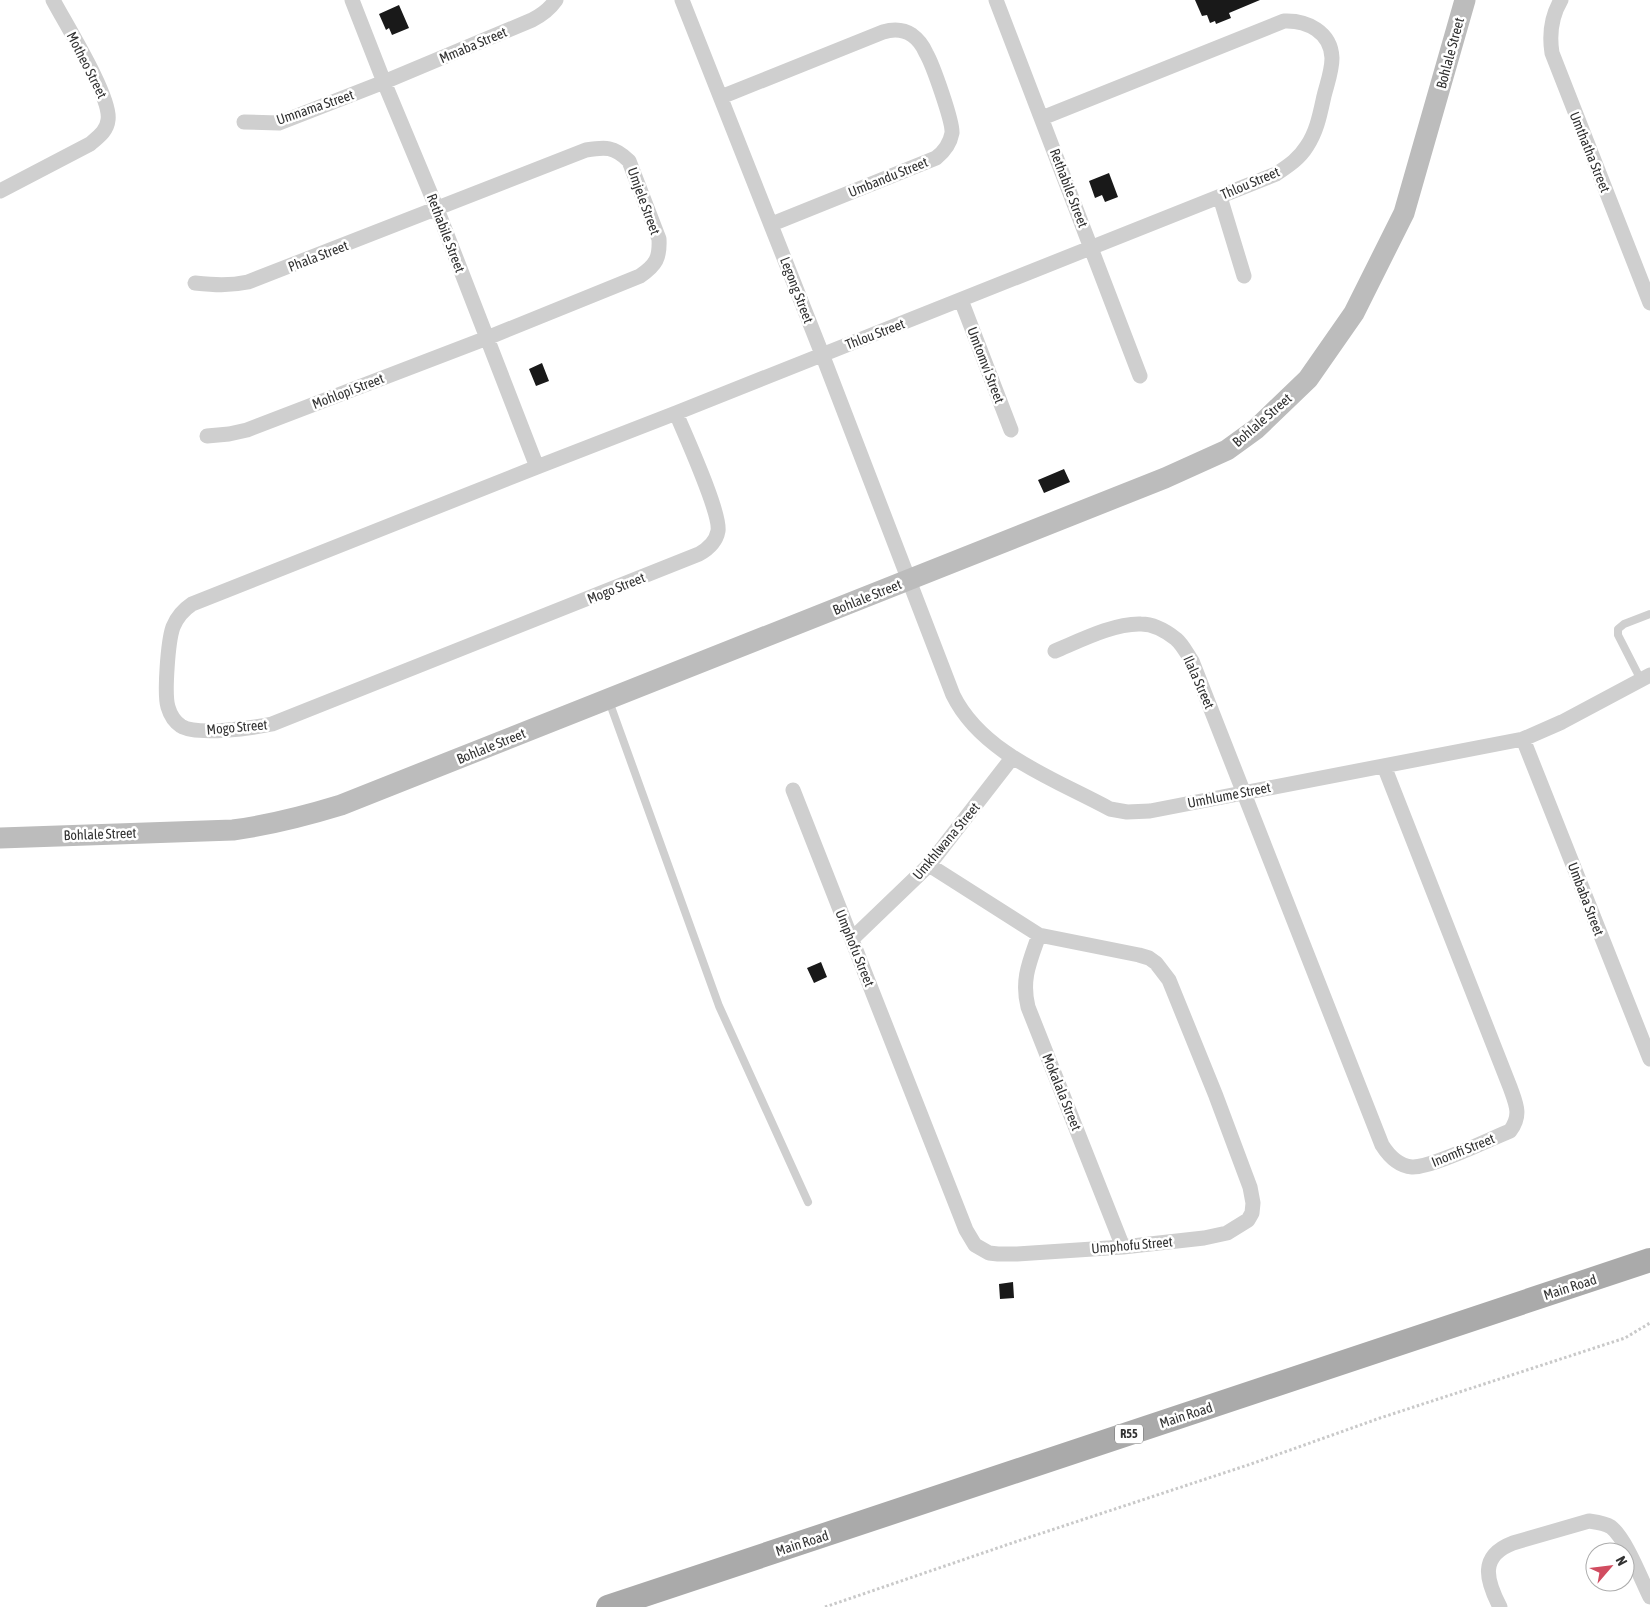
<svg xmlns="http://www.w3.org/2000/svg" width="1650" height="1607" viewBox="0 0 1650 1607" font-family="'Asap Condensed',sans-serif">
  <rect width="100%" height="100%" fill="#fff"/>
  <path fill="#191919" d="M 1195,0 L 1260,0 L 1229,13 L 1231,18 L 1216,24 L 1215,21 L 1210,23 L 1207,15 L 1202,16 Z
    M 399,5 L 409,28 L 392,35 L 389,28 L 386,30 L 379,14 Z
    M 1109,173 L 1118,197 L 1105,202 L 1102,195 L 1095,198 L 1089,181 Z
    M 542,363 L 549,381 L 536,386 L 529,369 Z
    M 1064,469 L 1070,482 L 1044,493 L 1038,480 Z
    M 821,962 L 827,977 L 814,983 L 807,968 Z
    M 1013,1282 L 1014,1298 L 1000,1299 L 999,1284 Z"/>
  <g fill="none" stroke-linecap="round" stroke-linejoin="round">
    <path stroke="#c9c9c9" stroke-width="3" stroke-dasharray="2.5 2.5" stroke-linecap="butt" d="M 825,1607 L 1015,1542 L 1251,1464 L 1380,1418 L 1625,1338 L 1650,1323"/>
    <path stroke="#cfcfcf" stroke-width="8" d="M 1641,680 L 1618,635 L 1618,629 L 1624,624 L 1650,614
      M 609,701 L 719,1006 L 808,1202"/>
    <path stroke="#cfcfcf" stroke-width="15" d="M 352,0 L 384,82 L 437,209 L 537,467
      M 682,0 L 822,354 L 953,695 C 982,754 1055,779 1110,809 L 1127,812 L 1150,811 L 1523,739 L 1562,722 L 1650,675
      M 996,0 L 1140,376
      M 1561,0 C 1551,17 1549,34 1552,53 L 1650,303
      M 721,97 L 883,32 C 893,29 903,29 912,35 C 919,40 923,46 926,53 C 933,65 953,122 952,133 C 950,144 945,151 936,158 L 772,224
      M 244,122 L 279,123 L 384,82 L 532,20 C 542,15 549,10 556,0
      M 0,191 L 90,144 C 98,137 107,131 108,120 C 112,98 65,23 53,0
      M 1220,197 L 1244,276
      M 195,283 C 214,285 229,286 248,282 L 586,150 C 605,147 614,146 629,161 L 659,239 C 660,258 656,265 640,276 L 487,338 L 247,430 L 229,434 L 207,436
      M 961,300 L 1011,430
      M 676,413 C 685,435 721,513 718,531 C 716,542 708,549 699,554 L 272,724 C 253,728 197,736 181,726 C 175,722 170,714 168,707 C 164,694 168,641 173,627 C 177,617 183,610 192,604 L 537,467 L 676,413 L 1276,174 C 1288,166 1299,159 1307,146 C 1317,131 1320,114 1324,96 C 1327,84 1332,71 1332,58 C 1331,32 1307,20 1284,21 L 1042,118
      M 1055,651 C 1079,641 1114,623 1141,624 C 1153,624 1166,631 1176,639 C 1183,645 1187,654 1192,661 L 1382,1145 C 1389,1156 1399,1166 1412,1167 C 1431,1168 1490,1139 1510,1131 C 1522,1115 1516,1104 1510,1087 L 1384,766
      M 1523,739 L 1650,1059
      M 793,790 L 966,1230 L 975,1245 L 989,1253 L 998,1254 L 1017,1254 L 1123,1247 L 1204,1238 L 1227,1233 L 1248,1220 L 1252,1213 L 1253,1203 L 1250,1187 L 1216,1096 L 1169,980 L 1156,963 L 1149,958 L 1139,955 L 1039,935 L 929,865
      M 1039,935 C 1030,961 1021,979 1028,1007 L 1123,1247
      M 852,939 L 929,865 L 1012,758
      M 1500,1607 C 1486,1580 1479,1556 1513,1543 L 1589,1521 C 1596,1522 1605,1523 1611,1527 C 1626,1539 1641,1579 1650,1597"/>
    <path stroke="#bcbcbc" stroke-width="21" d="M 0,838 L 233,830 C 270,825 305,816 341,805 L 1165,478 L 1227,450 L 1256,429 L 1308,379 L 1354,313 L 1404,213 L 1465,0"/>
    <path stroke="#aaa" stroke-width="24" d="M 608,1607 L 1650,1260"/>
  </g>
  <g text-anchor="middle" stroke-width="5" stroke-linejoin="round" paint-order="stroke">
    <rect fill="#fff" stroke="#707070" stroke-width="1" x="1115" y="1424.5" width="28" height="19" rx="4"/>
    <g font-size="12" font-weight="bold" fill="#323232">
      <text x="1129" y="1438">R55</text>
    </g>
    <g font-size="14" fill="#323232" stroke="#fff">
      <text transform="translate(473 45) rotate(-23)" y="5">Mmaba Street</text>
      <text transform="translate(1450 53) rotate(-75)" y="5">Bohlale Street</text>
      <text transform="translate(87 65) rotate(63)" y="5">Motheo Street</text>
      <text transform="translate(315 107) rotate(-19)" y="5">Umnama Street</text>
      <text transform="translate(1590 152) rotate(68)" y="5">Umthatha Street</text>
      <text transform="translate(888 177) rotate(-22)" y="5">Umbandu Street</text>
      <text transform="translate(1250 183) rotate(-23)" y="5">Thlou Street</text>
      <text transform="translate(1069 188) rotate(69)" y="5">Rethabile Street</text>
      <text transform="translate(644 201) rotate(70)" y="5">Umjele Street</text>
      <text transform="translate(446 233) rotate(69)" y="5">Rethabile Street</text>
      <text transform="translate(318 256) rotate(-21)" y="5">Phala Street</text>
      <text transform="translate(797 290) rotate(69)" y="5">Legong Street</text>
      <text transform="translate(875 334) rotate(-21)" y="5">Thlou Street</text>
      <text transform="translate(986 365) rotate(69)" y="5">Umtomvi Street</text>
      <text transform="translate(348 391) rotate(-21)" y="5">Mohlopi Street</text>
      <text transform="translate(1262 420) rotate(-41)" y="5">Bohlale Street</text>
      <text transform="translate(616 588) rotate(-22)" y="5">Mogo Street</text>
      <text transform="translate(867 597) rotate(-22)" y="5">Bohlale Street</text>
      <text transform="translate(1199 682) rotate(66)" y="5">Ilala Street</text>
      <text transform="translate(237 727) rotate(-5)" y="5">Mogo Street</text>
      <text transform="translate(491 746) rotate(-22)" y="5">Bohlale Street</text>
      <text transform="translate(1229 795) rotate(-11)" y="5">Umhlume Street</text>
      <text transform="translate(100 834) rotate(-2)" y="5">Bohlale Street</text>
      <text transform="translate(946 841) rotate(-50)" y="5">Umkhlwana Street</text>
      <text transform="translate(1586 899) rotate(69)" y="5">Umbaba Street</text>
      <text transform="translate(855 948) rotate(68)" y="5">Umphofu Street</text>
      <text transform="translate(1062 1092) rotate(68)" y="5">Mokalala Street</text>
      <text transform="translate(1463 1150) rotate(-22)" y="5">Inomfi Street</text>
      <text transform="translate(1132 1245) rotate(-5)" y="5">Umphofu Street</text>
      <text transform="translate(1570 1287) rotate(-18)" y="5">Main Road</text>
      <text transform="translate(1186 1415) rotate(-18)" y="5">Main Road</text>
      <text transform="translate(802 1543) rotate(-18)" y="5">Main Road</text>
    </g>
  </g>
  <g transform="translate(1610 1567) rotate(62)"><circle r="24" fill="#ffffff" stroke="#adadad"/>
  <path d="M0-4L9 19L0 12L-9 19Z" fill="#d14c60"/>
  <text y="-8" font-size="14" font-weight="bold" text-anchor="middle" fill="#323232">N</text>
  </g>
</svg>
